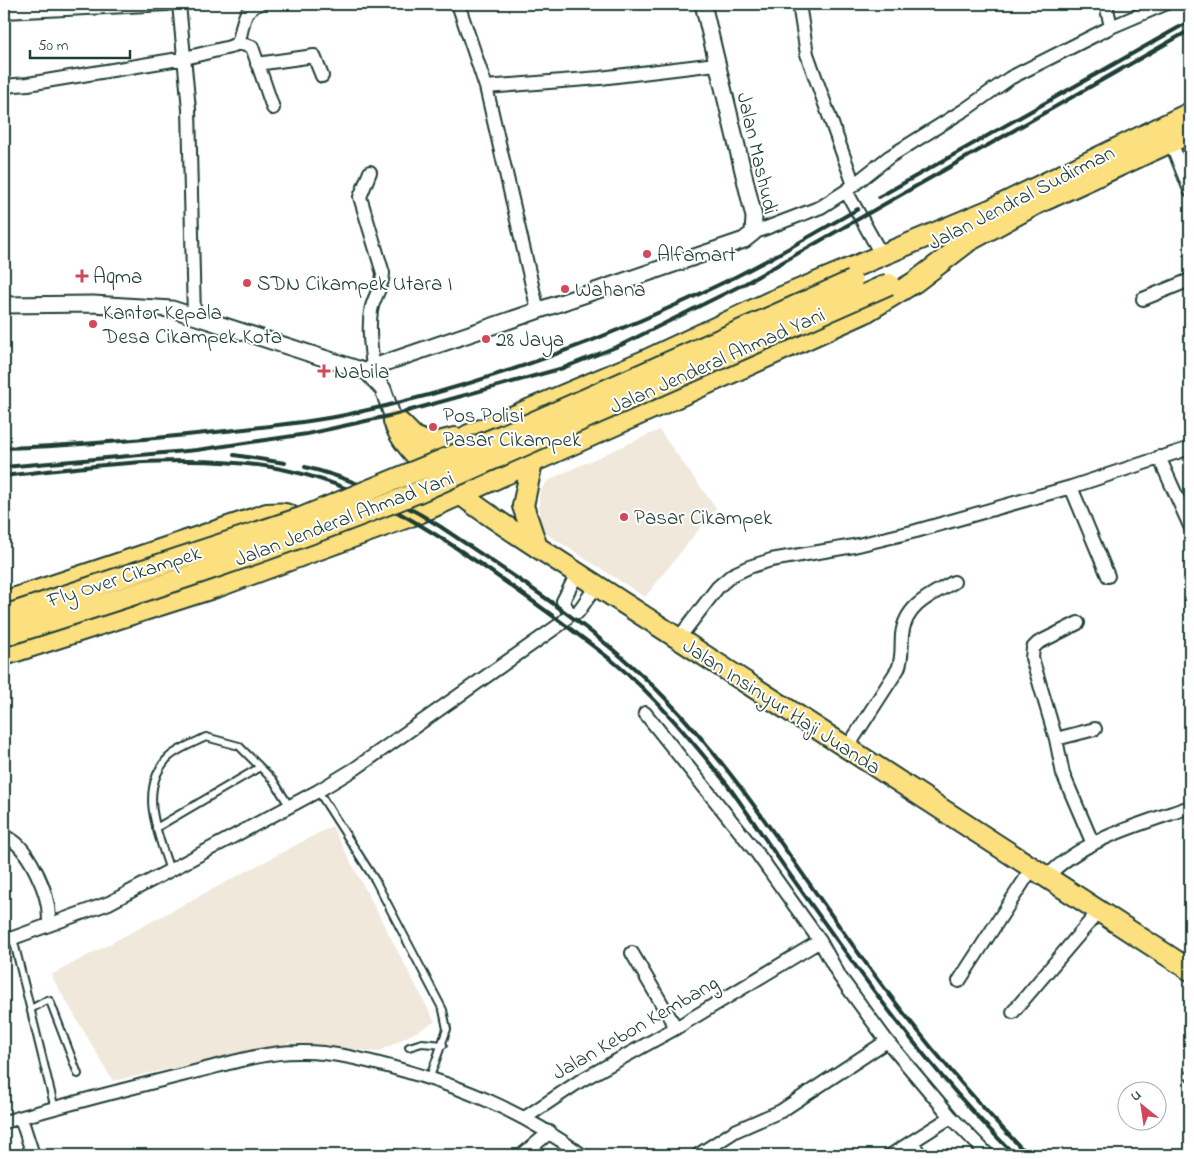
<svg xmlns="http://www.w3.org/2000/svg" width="1194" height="1159" viewBox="0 0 1194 1159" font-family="'Indie Flower',sans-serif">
  <rect width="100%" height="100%" fill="#fff"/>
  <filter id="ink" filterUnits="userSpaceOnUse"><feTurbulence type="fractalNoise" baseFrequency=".02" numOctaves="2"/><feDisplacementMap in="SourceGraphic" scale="10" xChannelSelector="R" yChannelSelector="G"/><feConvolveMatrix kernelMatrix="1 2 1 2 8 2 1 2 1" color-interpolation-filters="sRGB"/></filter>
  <g filter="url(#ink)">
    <path fill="#f0e8da" d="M 659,430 L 716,508 L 645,597 L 547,534 L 540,522 L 539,499 L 540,491 L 547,482 L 559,475 Z
      M 332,826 L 435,1022 L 378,1052 L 290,1043 L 113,1081 L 51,975 Z"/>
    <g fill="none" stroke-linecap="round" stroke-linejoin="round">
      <defs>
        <path id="service" d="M 318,791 L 375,880 L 443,1010 L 447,1029 L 430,1077
          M 156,828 L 260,767
          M 170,871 C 159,835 138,793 166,760 C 174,750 194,743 206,737 L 239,746 L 273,780 L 290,807
          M 13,938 L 55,1109
          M 31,1009 L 47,1000 L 50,1001 L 78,1074
          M 409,1047 L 422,1043 L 443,1045
          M 1188,1076 L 1190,1073"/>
        <path id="minor" d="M 179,4 L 189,109 L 194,317
          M 458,4 L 486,87 L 538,311
          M 799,4 L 807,54 L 854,185
          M 1106,4 L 1111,27
          M 4,12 L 168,4
          M 238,43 L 252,47 L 273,108
          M 257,64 L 314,56 L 322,76
          M 4,86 L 28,84 L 185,58 L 230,47 L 238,43 C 244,27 241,10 259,4
          M 486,87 L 600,78 L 716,64
          M 1171,142 L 1190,190
          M 370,172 L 360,197 L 383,273 C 383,287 373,297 371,311 C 368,329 371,349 373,367
          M 846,191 L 881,254
          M 753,233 L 821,207 L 846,191 L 889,157 L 966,109 L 1010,78 L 1111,27 L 1165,4
          M 1143,299 L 1190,280
          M 1159,457 L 1190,526
          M 1071,487 L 1108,576
          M 570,614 L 563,601 L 578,572
          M 1078,623 L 1038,643 L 1033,648 L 1032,658 L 1056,739 L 1063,774 L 1093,844
          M 678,639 L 718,587 L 732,575 L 749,567 L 771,560 L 854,546 L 916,531 L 1071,487 L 1190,448
          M 645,713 L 757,853 L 820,941 L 840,977 L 887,1041 L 951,1117 L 988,1155
          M 1056,739 L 1095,729
          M 847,748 L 898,669 C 903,658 901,646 902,635 C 905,605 931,595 954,582
          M 4,838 C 23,837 44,885 47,902 C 49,909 49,917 49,925
          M 1047,877 C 1080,840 1144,823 1190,807
          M 4,939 L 13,938 L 109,903 L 318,791 L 356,768 L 562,623 L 570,614 L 578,612 L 597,585
          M 632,953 L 676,1028
          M 959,981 L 1033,867
          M 1013,1012 L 1098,912
          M 526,1117 L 580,1081 L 676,1028 L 820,941
          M 21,1118 L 33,1155
          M 4,1122 C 68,1104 133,1087 198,1071 C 230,1063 265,1052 298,1052 C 329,1051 361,1059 391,1067 C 464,1087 521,1111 582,1155
          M 912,1142 L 920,1155
          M 522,1155 L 550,1132
          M 698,1155 L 735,1131 L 781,1111 L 887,1041
          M 891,1155 L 951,1117"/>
        <path id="tertiary" d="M 4,305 L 93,304 L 172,309 L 367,372 L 383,389 L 394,421
          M 367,372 L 373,367 L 744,240 L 753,233 L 754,217 L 703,4"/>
        <path id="trunk" d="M 978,216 L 1190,113
          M 954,249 L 1036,204 L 1190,133
          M 394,421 C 405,464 501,523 537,547 L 1190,970
          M 400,423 L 414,437 L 431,444 L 455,438
          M 534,453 L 523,506 L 537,547
          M 428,459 L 469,435 L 642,362 L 770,302 L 990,210
          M 300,556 L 419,513 L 864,313 L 915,282 L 966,243
          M 4,602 L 267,514 C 290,512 292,514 304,533 L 300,556 L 219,586 L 4,655"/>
      </defs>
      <use href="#service" stroke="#1f3d34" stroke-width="10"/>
      <use href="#minor" stroke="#1f3d34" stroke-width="16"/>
      <use href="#tertiary" stroke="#1f3d34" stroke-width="19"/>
      <use href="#trunk" stroke="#1f3d34" stroke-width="24"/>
      <use href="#service" stroke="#fff" stroke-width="6"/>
      <use href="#minor" stroke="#fff" stroke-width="12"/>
      <use href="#tertiary" stroke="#fff" stroke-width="15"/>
      <use href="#trunk" stroke="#fce080" stroke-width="20"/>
      <path stroke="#1f3d34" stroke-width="4" d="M 879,197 L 1190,21
        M 4,448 C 71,446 139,440 206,433 C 252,428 299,424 345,415 C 477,388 614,337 735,277 C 777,256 817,232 858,209
        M 234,455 L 285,463
        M 4,467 L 197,450 L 307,434 L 393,415 L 563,368 L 621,345 L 746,283 L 1190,30
        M 305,467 C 354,479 399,500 441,527 C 518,579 601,631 666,699 C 743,779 802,877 868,966 C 917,1033 970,1096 1028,1155
        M 4,476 C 92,466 183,453 271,467 C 363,483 436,532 510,585 C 545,610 581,636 615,663 C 657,698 692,741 726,783 C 747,811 766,841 786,869 C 856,968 928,1070 1015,1155"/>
      <defs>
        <path id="trunk-bridge" d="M 4,616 L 301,518 L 525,426 L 852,281
          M 4,636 C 143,592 281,548 416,493 L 889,284"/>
      </defs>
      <use href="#trunk-bridge" stroke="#1f3d34" stroke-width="24" stroke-linecap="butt"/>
      <use href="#trunk-bridge" stroke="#fce080" stroke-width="20"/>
    </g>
  </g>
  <g fill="#d1495b" stroke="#fff" stroke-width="2">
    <circle cx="647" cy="254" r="5"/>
    <path d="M79.5 268.5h5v5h5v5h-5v5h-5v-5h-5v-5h5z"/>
    <circle cx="247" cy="283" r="5"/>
    <circle cx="565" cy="289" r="5"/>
    <circle cx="93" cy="324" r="5"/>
    <circle cx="486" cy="339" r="5"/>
    <path d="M321.5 363.5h5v5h5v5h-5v5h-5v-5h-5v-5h5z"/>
    <circle cx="433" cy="427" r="5"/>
    <circle cx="624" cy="517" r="5"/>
  </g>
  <g text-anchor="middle" stroke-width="4" stroke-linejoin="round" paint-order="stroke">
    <g font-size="21" fill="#1f3d34" stroke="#fff">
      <text transform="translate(758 153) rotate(77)" y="7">Jalan Mashudi</text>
      <text transform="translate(1021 197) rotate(-27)" y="7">Jalan Jendral Sudirman</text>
      <text transform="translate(717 360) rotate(-24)" y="7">Jalan Jenderal Ahmad Yani</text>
      <text transform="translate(344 518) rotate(-21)" y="7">Jalan Jenderal Ahmad Yani</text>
      <text transform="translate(124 576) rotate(-18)" y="7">Fly Over Cikampek</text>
      <text transform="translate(782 706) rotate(33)" y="7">Jalan Insinyur Haji Juanda</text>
      <text transform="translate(635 1027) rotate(-30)" y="7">Jalan Kebon Kembang</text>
    </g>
    <g font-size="21" fill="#1f3d34" stroke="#fff" text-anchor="start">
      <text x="657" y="261">Alfamart</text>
      <text x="93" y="283">Aqma</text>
      <text x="257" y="290">SDN Cikampek Utara I</text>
      <text x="575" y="296">Wahana</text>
      <text x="103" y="319">Kantor Kepala<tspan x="103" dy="24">Desa Cikampek Kota</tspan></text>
      <text x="496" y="346">28 Jaya</text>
      <text x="334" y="378">Nabila</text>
      <text x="443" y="422">Pos Polisi<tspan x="443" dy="24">Pasar Cikampek</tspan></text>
      <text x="634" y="524">Pasar Cikampek</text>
    </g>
  </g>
  <rect width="1194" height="1159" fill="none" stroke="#fff" stroke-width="20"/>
  <rect x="10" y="10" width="1174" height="1139" fill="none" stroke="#1f3d34" stroke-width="2" filter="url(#ink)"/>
  <g transform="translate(1142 1106) rotate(330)"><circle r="24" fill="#ffffff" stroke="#a5b1ae"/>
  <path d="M0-4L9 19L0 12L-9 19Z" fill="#d1495b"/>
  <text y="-8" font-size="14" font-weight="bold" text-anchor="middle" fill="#1f3d34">U</text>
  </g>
  <path d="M30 50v8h100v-8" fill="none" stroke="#1f3d34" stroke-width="2.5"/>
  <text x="38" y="50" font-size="15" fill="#1f3d34" stroke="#ffffff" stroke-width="4" paint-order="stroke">50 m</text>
</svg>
